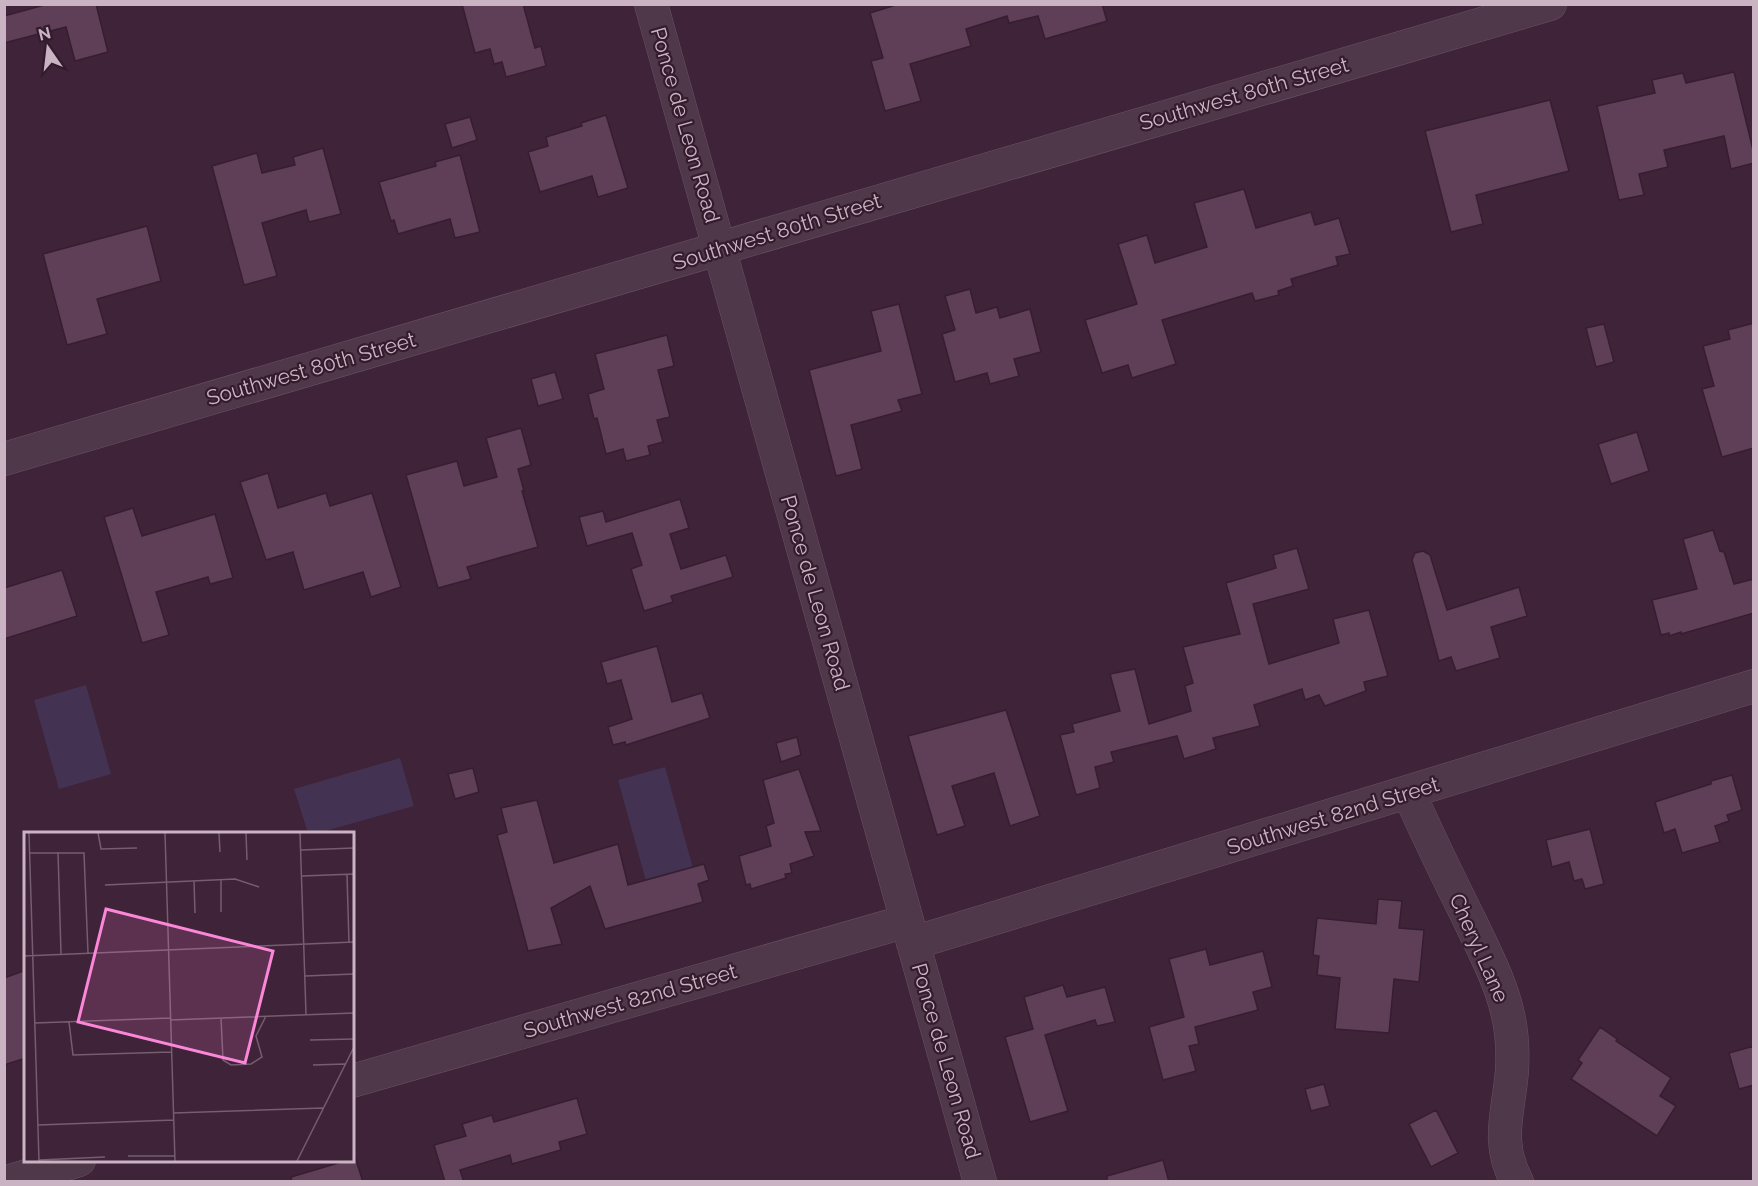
<svg xmlns="http://www.w3.org/2000/svg" width="1758" height="1186" viewBox="0 0 1758 1186" font-family="Raleway,sans-serif">
  <rect width="100%" height="100%" fill="#3f2338"/>
  <path fill="#433251" d="M 86,685 L 111,774 L 59,789 L 34,700 Z
    M 400,758 L 414,806 L 318,833 L 308,833 L 294,789 Z
    M 665,767 L 693,868 L 646,881 L 618,780 Z"/>
  <path fill="#5f3f57" stroke="#361e30" stroke-width="1.5" d="M 48,4 L 96,4 L 108,52 L 75,61 L 66,27 L 4,43 L 4,16 Z
    M 462,4 L 523,4 L 535,48 L 541,46 L 546,66 L 506,77 L 502,62 L 494,64 L 490,49 L 475,53 Z
    M 899,4 L 1102,4 L 1107,21 L 1045,39 L 1038,16 L 1009,23 L 1007,16 L 966,29 L 971,46 L 910,64 L 921,101 L 885,111 L 871,61 L 883,58 L 870,13 Z
    M 1734,72 L 1754,154 L 1754,163 L 1731,169 L 1724,136 L 1664,150 L 1668,167 L 1639,174 L 1644,195 L 1619,200 L 1597,106 L 1655,93 L 1652,80 L 1683,73 L 1686,83 Z
    M 1550,100 L 1569,171 L 1476,195 L 1483,224 L 1451,232 L 1425,131 Z
    M 606,115 L 628,188 L 598,197 L 592,176 L 540,192 L 528,152 L 548,146 L 546,137 L 582,126 L 581,123 Z
    M 470,117 L 477,140 L 452,148 L 445,124 Z
    M 323,148 L 341,214 L 309,222 L 306,210 L 262,223 L 277,276 L 244,285 L 212,166 L 257,153 L 262,173 L 295,165 L 293,157 Z
    M 460,155 L 480,232 L 455,238 L 450,219 L 398,234 L 394,220 L 391,221 L 379,182 L 436,166 L 435,162 Z
    M 1244,189 L 1256,228 L 1311,212 L 1315,225 L 1339,218 L 1350,254 L 1336,257 L 1338,265 L 1291,279 L 1293,286 L 1278,291 L 1279,295 L 1255,301 L 1252,293 L 1162,320 L 1176,364 L 1132,378 L 1128,365 L 1102,373 L 1085,320 L 1137,304 L 1118,244 L 1147,235 L 1155,263 L 1207,247 L 1194,203 Z
    M 147,226 L 161,281 L 97,299 L 107,334 L 67,345 L 43,254 Z
    M 970,289 L 976,313 L 997,307 L 1000,318 L 1030,309 L 1041,352 L 1014,359 L 1019,376 L 990,384 L 987,373 L 955,382 L 942,334 L 955,330 L 945,296 Z
    M 899,304 L 922,394 L 898,400 L 902,411 L 851,425 L 862,469 L 836,476 L 809,370 L 881,351 L 871,311 Z
    M 1754,323 L 1754,448 L 1722,457 L 1702,389 L 1714,386 L 1703,346 L 1730,339 L 1728,330 Z
    M 1604,324 L 1614,362 L 1596,367 L 1586,328 Z
    M 667,335 L 674,366 L 658,370 L 670,417 L 657,420 L 663,442 L 648,446 L 650,455 L 626,461 L 623,449 L 606,454 L 597,418 L 594,419 L 588,394 L 604,389 L 595,354 Z
    M 555,372 L 563,399 L 538,406 L 531,379 Z
    M 521,428 L 531,465 L 518,469 L 524,491 L 522,491 L 538,547 L 467,567 L 471,579 L 438,588 L 406,475 L 457,461 L 464,486 L 497,477 L 486,438 Z
    M 1637,432 L 1649,471 L 1611,484 L 1598,444 Z
    M 268,473 L 278,508 L 326,493 L 330,506 L 372,493 L 401,587 L 371,597 L 363,572 L 304,590 L 293,552 L 266,560 L 240,482 Z
    M 680,499 L 689,528 L 670,534 L 681,569 L 726,555 L 733,577 L 671,596 L 673,602 L 644,611 L 631,569 L 642,565 L 632,533 L 587,546 L 579,517 L 603,511 L 606,522 Z
    M 133,508 L 142,536 L 215,514 L 233,578 L 210,584 L 208,577 L 156,592 L 169,635 L 142,643 L 104,517 Z
    M 1713,530 L 1720,551 L 1724,552 L 1734,584 L 1754,579 L 1754,613 L 1681,634 L 1681,632 L 1669,636 L 1669,633 L 1661,635 L 1652,600 L 1697,589 L 1683,539 Z
    M 1297,548 L 1309,589 L 1253,604 L 1269,664 L 1339,643 L 1333,619 L 1369,610 L 1388,676 L 1364,682 L 1366,691 L 1325,706 L 1319,695 L 1305,700 L 1302,689 L 1254,705 L 1260,726 L 1213,738 L 1216,749 L 1184,759 L 1177,736 L 1111,752 L 1114,762 L 1095,767 L 1100,788 L 1076,795 L 1060,735 L 1074,732 L 1072,724 L 1120,711 L 1110,674 L 1135,669 L 1149,724 L 1191,711 L 1185,686 L 1193,683 L 1183,647 L 1240,634 L 1226,583 L 1276,568 L 1273,555 Z
    M 1423,551 L 1430,555 L 1447,610 L 1519,587 L 1527,616 L 1491,627 L 1500,658 L 1456,671 L 1451,657 L 1439,661 L 1412,560 L 1415,553 Z
    M 62,570 L 77,616 L 4,639 L 4,588 Z
    M 657,646 L 672,702 L 702,693 L 710,718 L 626,745 L 625,742 L 613,745 L 608,727 L 632,719 L 621,680 L 607,684 L 601,662 Z
    M 1006,710 L 1040,816 L 1010,826 L 994,773 L 952,786 L 965,826 L 937,835 L 908,736 Z
    M 797,737 L 801,755 L 781,762 L 776,743 Z
    M 473,768 L 479,792 L 455,799 L 448,774 Z
    M 799,769 L 821,831 L 805,832 L 814,856 L 790,864 L 792,873 L 785,874 L 786,878 L 751,889 L 750,884 L 746,885 L 739,856 L 771,846 L 766,826 L 774,823 L 763,780 Z
    M 1732,775 L 1742,810 L 1727,815 L 1729,821 L 1715,826 L 1720,842 L 1682,853 L 1675,829 L 1664,833 L 1655,802 L 1711,784 L 1711,781 Z
    M 537,800 L 554,863 L 618,844 L 628,885 L 704,864 L 709,880 L 698,884 L 703,902 L 605,929 L 590,886 L 551,908 L 562,944 L 528,951 L 497,835 L 507,832 L 501,808 Z
    M 1590,829 L 1604,884 L 1585,889 L 1582,879 L 1574,881 L 1569,862 L 1552,867 L 1546,840 Z
    M 1378,899 L 1402,901 L 1399,928 L 1424,930 L 1419,982 L 1394,979 L 1389,1033 L 1335,1029 L 1340,978 L 1317,975 L 1319,956 L 1313,955 L 1317,918 L 1376,924 Z
    M 1206,949 L 1210,965 L 1263,951 L 1272,987 L 1253,992 L 1258,1010 L 1195,1027 L 1199,1044 L 1189,1046 L 1196,1071 L 1163,1080 L 1149,1027 L 1184,1017 L 1169,959 Z
    M 26,970 L 26,1058 L 4,1065 L 4,978 Z
    M 1063,985 L 1067,997 L 1105,987 L 1115,1022 L 1097,1026 L 1095,1020 L 1045,1035 L 1068,1111 L 1030,1122 L 1005,1037 L 1033,1029 L 1024,997 Z
    M 1600,1027 L 1617,1039 L 1616,1041 L 1671,1078 L 1660,1096 L 1676,1106 L 1657,1136 L 1571,1079 L 1582,1063 L 1578,1060 Z
    M 1754,1046 L 1754,1085 L 1739,1089 L 1729,1053 Z
    M 1324,1084 L 1330,1106 L 1311,1111 L 1305,1089 Z
    M 577,1098 L 587,1134 L 559,1142 L 561,1150 L 512,1164 L 510,1155 L 460,1170 L 464,1182 L 445,1182 L 434,1145 L 466,1136 L 462,1124 L 492,1115 L 494,1122 Z
    M 1436,1110 L 1458,1153 L 1431,1167 L 1409,1124 Z
    M 355,1157 L 363,1182 L 292,1182 L 291,1177 L 345,1161 L 352,1161 L 352,1158 Z
    M 1163,1160 L 1169,1182 L 1107,1182 L 1107,1176 Z"/>
  <g fill="none" stroke-linecap="round" stroke-linejoin="round">
    <defs>
      <path id="minor" d="M 651,4 L 980,1182
        M 4,459 L 1550,4
        M 1409,793 C 1428,836 1449,879 1470,921 C 1484,951 1501,982 1508,1015 C 1512,1032 1513,1052 1512,1070 C 1509,1112 1495,1141 1517,1182
        M 913,943 L 1754,686
        M 352,1081 L 907,921
        M 7,1182 L 79,1160"/>
    </defs>
    <use href="#minor" stroke="#6a5263" stroke-width="34"/>
    <use href="#minor" stroke="#4f3849" stroke-width="33"/>
  </g>
  <g text-anchor="middle" stroke-width="4.5" stroke-linejoin="round" paint-order="stroke">
    <g font-size="21" fill="#cab4c3" stroke="#341c2e">
      <text transform="translate(1244 94) rotate(-16)" y="7">Southwest 80th Street</text>
      <text transform="translate(685 125) rotate(74)" y="7">Ponce de Leon Road</text>
      <text transform="translate(777 232) rotate(-17)" y="7">Southwest 80th Street</text>
      <text transform="translate(311 369) rotate(-16)" y="7">Southwest 80th Street</text>
      <text transform="translate(815 593) rotate(74)" y="7">Ponce de Leon Road</text>
      <text transform="translate(1333 816) rotate(-17)" y="7">Southwest 82nd Street</text>
      <text transform="translate(1479 948) rotate(66)" y="7">Cheryl Lane</text>
      <text transform="translate(630 1001) rotate(-16)" y="7">Southwest 82nd Street</text>
      <text transform="translate(946 1061) rotate(74)" y="7">Ponce de Leon Road</text>
    </g>
  </g>
  <g transform="translate(24 832)">
    <rect width="330" height="330" fill="#3f2338"/>
    <path fill="none" stroke="#775d70" stroke-width="1.5" d="M 5,1 L 15,329M 74,1 L 77,17 L 113,16M 141,1 L 151,329M 195,1 L 196,20M 222,1 L 223,28M 276,1 L 282,182M 277,18 L 330,16M 34,20 L 37,122M 6,21 L 60,21 L 64,121M 323,43 L 325,111M 278,44 L 330,42M 197,48 L 197,80M 170,49 L 171,81M 81,53 L 211,47 L 235,55M 0,124 L 330,110M 281,144 L 330,142M 197,186 L 199,228 L 207,233 L 227,232 L 238,225 L 232,204 L 242,184M 146,188 L 330,181M 45,190 L 49,223 L 147,220M 11,191 L 146,186M 286,208 L 330,207M 289,233 L 321,232M 149,281 L 299,276M 14,293 L 150,288M 104,324 L 151,324M 15,328 L 81,325M 273,329 L 330,215"/>
    <path fill="#fc87d9" fill-opacity="0.15" stroke="#fc87d9" stroke-width="3" d="M 82,77 L 249,119 L 221,231 L 54,190 Z"/>
    <rect width="330" height="330" fill="none" stroke="#cab4c3" stroke-width="3"/>
  </g>
  <rect width="1758" height="1186" fill="none" stroke="#cab4c3" stroke-width="12"/>
  <g transform="translate(48 48) rotate(346)" stroke="#341c2e" stroke-width="4.5" paint-order="stroke">
  <path d="M0-4.5L10 22L0 15L-10 22Z" fill="#cab4c3"/>
  <text y="-9" font-size="16" font-weight="bold" text-anchor="middle" fill="#cab4c3">N</text>
  </g>
</svg>
